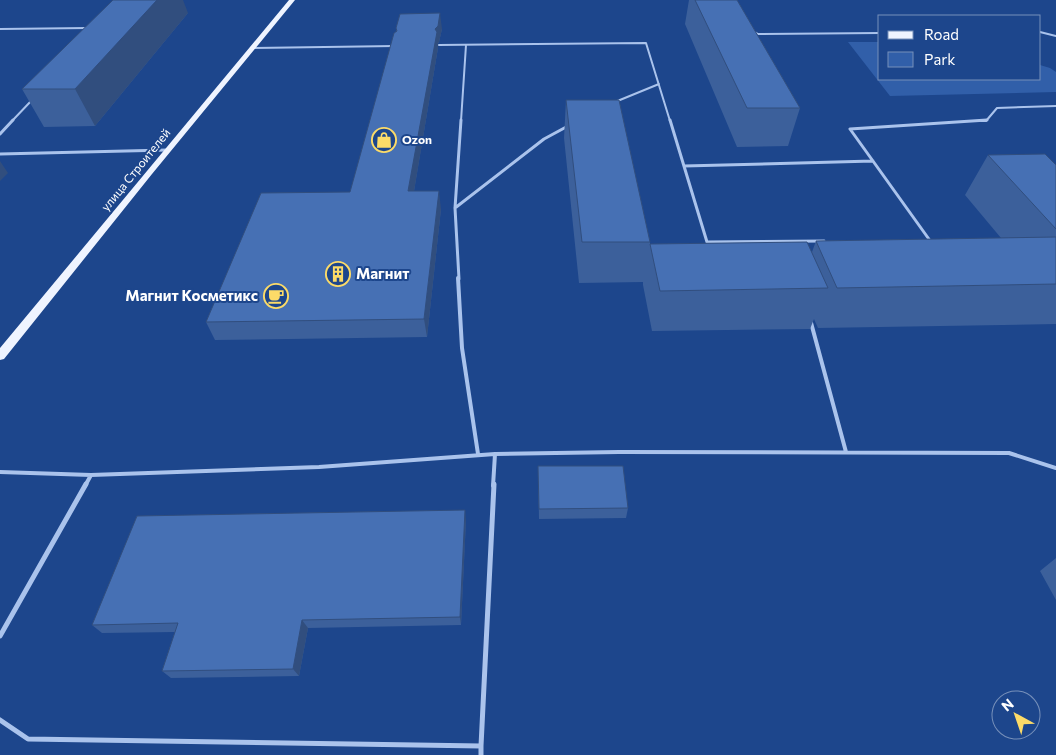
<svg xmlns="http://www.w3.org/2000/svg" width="1056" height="755" viewBox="0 0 1056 755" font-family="Commissioner,sans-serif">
  <rect width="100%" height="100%" fill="#1d468c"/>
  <path fill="#315fa9" d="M 848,42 L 880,42 L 880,79 L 1040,79 L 1040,65 L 1050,68 L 1056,72 L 1056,92 L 890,96 Z"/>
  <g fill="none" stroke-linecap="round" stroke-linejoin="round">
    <path stroke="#aac3ec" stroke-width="2" d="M 0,29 L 88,28
      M 753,31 L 758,34 L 880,33
      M 1040,32 L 1056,36
      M 439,45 L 646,43 L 670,121
      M 253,48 L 395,46
      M 615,102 L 659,84
      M 12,121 L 32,100
      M 461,121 L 466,45
      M 981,121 L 986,121 L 997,108 L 1056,106"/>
    <path stroke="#aac3ec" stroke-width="3" d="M 670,120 L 707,242 L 824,241
      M 0,134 L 13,120
      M 0,154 L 167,150
      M 684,166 L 873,161
      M 455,208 L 544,139 L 568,126
      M 929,242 L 931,242 L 850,129 L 987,120
      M 459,279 L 455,208 L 461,120"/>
    <path stroke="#aac3ec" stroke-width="4" d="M 458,278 L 462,348 L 478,454
      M 810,319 L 846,452
      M 0,472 L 91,475 L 319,467 L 495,454 L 619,452 L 1009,453 L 1056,468
      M 85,486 L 91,475
      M 493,486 L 495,454"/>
    <path stroke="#aac3ec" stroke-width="5" d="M 0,636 L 86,484
      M 0,720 L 28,739 L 481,746 L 481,755
      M 481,746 L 494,484"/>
    <path fill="#eff4ff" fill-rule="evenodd" d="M 289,0 L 295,0 L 152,174 L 4,359 L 0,360 L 0,348 Z"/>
  </g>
  <path fill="#3c609b" d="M 689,0 L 737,0 L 800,108 L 788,146 L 737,147 L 685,24 Z
    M 188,13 L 95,126 L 44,127 L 22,89 Z
    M 396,28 L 442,29 L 439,42 L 438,43 L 438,48 L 414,191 L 441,209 L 427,337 L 215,340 L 206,322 L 350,192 L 396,32 Z
    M 566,100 L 650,242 L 650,244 L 812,252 L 816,241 L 1001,238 L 965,195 L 988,155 L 1056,165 L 1056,324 L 818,328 L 814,319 L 810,329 L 652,331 L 643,285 L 643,282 L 579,283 L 564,138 Z
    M 538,466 L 628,508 L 626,518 L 539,519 Z
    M 466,520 L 461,625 L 308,628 L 299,676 L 171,678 L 162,671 L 175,632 L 102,633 L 92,625 Z
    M 1056,558 L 1056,600 L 1040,571 Z"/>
  <path fill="#314e7e" d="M 157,0 L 183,0 L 188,13 L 95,126 L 75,89 Z
    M 440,13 L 442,29 L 439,42 L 438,43 L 438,48 L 411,209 L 408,191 L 435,29 Z
    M 0,161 L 8,173 L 0,181 Z
    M 439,191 L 441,209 L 427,337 L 424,319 Z
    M 465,510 L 466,520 L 461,625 L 460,617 Z
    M 302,620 L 308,628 L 299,676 L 293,669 Z"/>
  <path fill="#4670b4" stroke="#314e7e" d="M 113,0 L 157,0 L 75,89 L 22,89 Z
    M 695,0 L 737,0 L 800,108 L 747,108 Z
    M 440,13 L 438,26 L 435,29 L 437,32 L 408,191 L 439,191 L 424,319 L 206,322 L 261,193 L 350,192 L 394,33 L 397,31 L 396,28 L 400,14 Z
    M 566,100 L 619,100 L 650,242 L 582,242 Z
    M 1045,154 L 1056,165 L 1056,229 L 988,155 Z
    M 1056,237 L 1056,284 L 837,288 L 816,241 Z
    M 807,242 L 828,288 L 660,291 L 650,244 Z
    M 538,466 L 623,466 L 628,508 L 539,509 Z
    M 465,510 L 460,617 L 302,620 L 293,669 L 162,671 L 178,623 L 92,625 L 137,516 Z"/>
  <defs>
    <symbol id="shop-ring" viewBox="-11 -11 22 22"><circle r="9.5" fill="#1d468c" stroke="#fcdb68" stroke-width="1.5"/><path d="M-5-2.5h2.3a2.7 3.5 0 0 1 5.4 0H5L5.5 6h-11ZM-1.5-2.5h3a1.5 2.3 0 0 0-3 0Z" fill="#fcdb68"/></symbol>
    <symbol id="building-ring" viewBox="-11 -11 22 22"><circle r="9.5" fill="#1d468c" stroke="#fcdb68" stroke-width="1.5"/><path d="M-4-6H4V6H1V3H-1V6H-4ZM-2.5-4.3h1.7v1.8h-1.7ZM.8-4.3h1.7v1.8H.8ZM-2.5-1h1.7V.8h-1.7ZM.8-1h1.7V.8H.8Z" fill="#fcdb68"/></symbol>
    <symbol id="cafe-ring" viewBox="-11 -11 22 22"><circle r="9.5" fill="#1d468c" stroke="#fcdb68" stroke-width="1.5"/><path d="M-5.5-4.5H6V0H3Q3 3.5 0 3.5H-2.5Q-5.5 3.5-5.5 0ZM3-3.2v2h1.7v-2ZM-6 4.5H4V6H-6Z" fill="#fcdb68"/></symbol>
  </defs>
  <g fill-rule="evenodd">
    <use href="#shop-ring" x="370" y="126" width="28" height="28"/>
    <use href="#building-ring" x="324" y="260" width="28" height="28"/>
    <use href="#cafe-ring" x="262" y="282" width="28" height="28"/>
  </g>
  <g text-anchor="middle" stroke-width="4" stroke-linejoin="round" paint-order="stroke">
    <g font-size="12" font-weight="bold" fill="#fff" stroke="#1d468c" text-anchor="start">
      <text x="402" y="144">Ozon</text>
    </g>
    <g font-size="12" fill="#fff" stroke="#1d468c">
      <text transform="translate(136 170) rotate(-51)" y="4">улица Строителей</text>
    </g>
    <g font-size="15" font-weight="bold" fill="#fff" stroke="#1d468c" text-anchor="start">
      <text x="356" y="279">Магнит</text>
      <text x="258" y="301" text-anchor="end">Магнит Косметикс</text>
    </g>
  </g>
  <rect x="878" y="15" width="162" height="65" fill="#1d468c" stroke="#7790ba"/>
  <rect x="888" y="31" width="25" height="8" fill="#eff4ff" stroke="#7790ba"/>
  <text x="924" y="40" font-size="15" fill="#ffffff">Road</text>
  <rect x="888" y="52" width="25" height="15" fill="#315fa9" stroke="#7790ba"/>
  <text x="924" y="65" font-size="15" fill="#ffffff">Park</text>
  <g transform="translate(1016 715) rotate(320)"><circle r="24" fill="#1d468c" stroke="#7790ba"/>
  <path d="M0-4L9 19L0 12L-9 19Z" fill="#fcdb68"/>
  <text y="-8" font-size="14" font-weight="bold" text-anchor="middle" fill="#ffffff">N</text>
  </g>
</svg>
